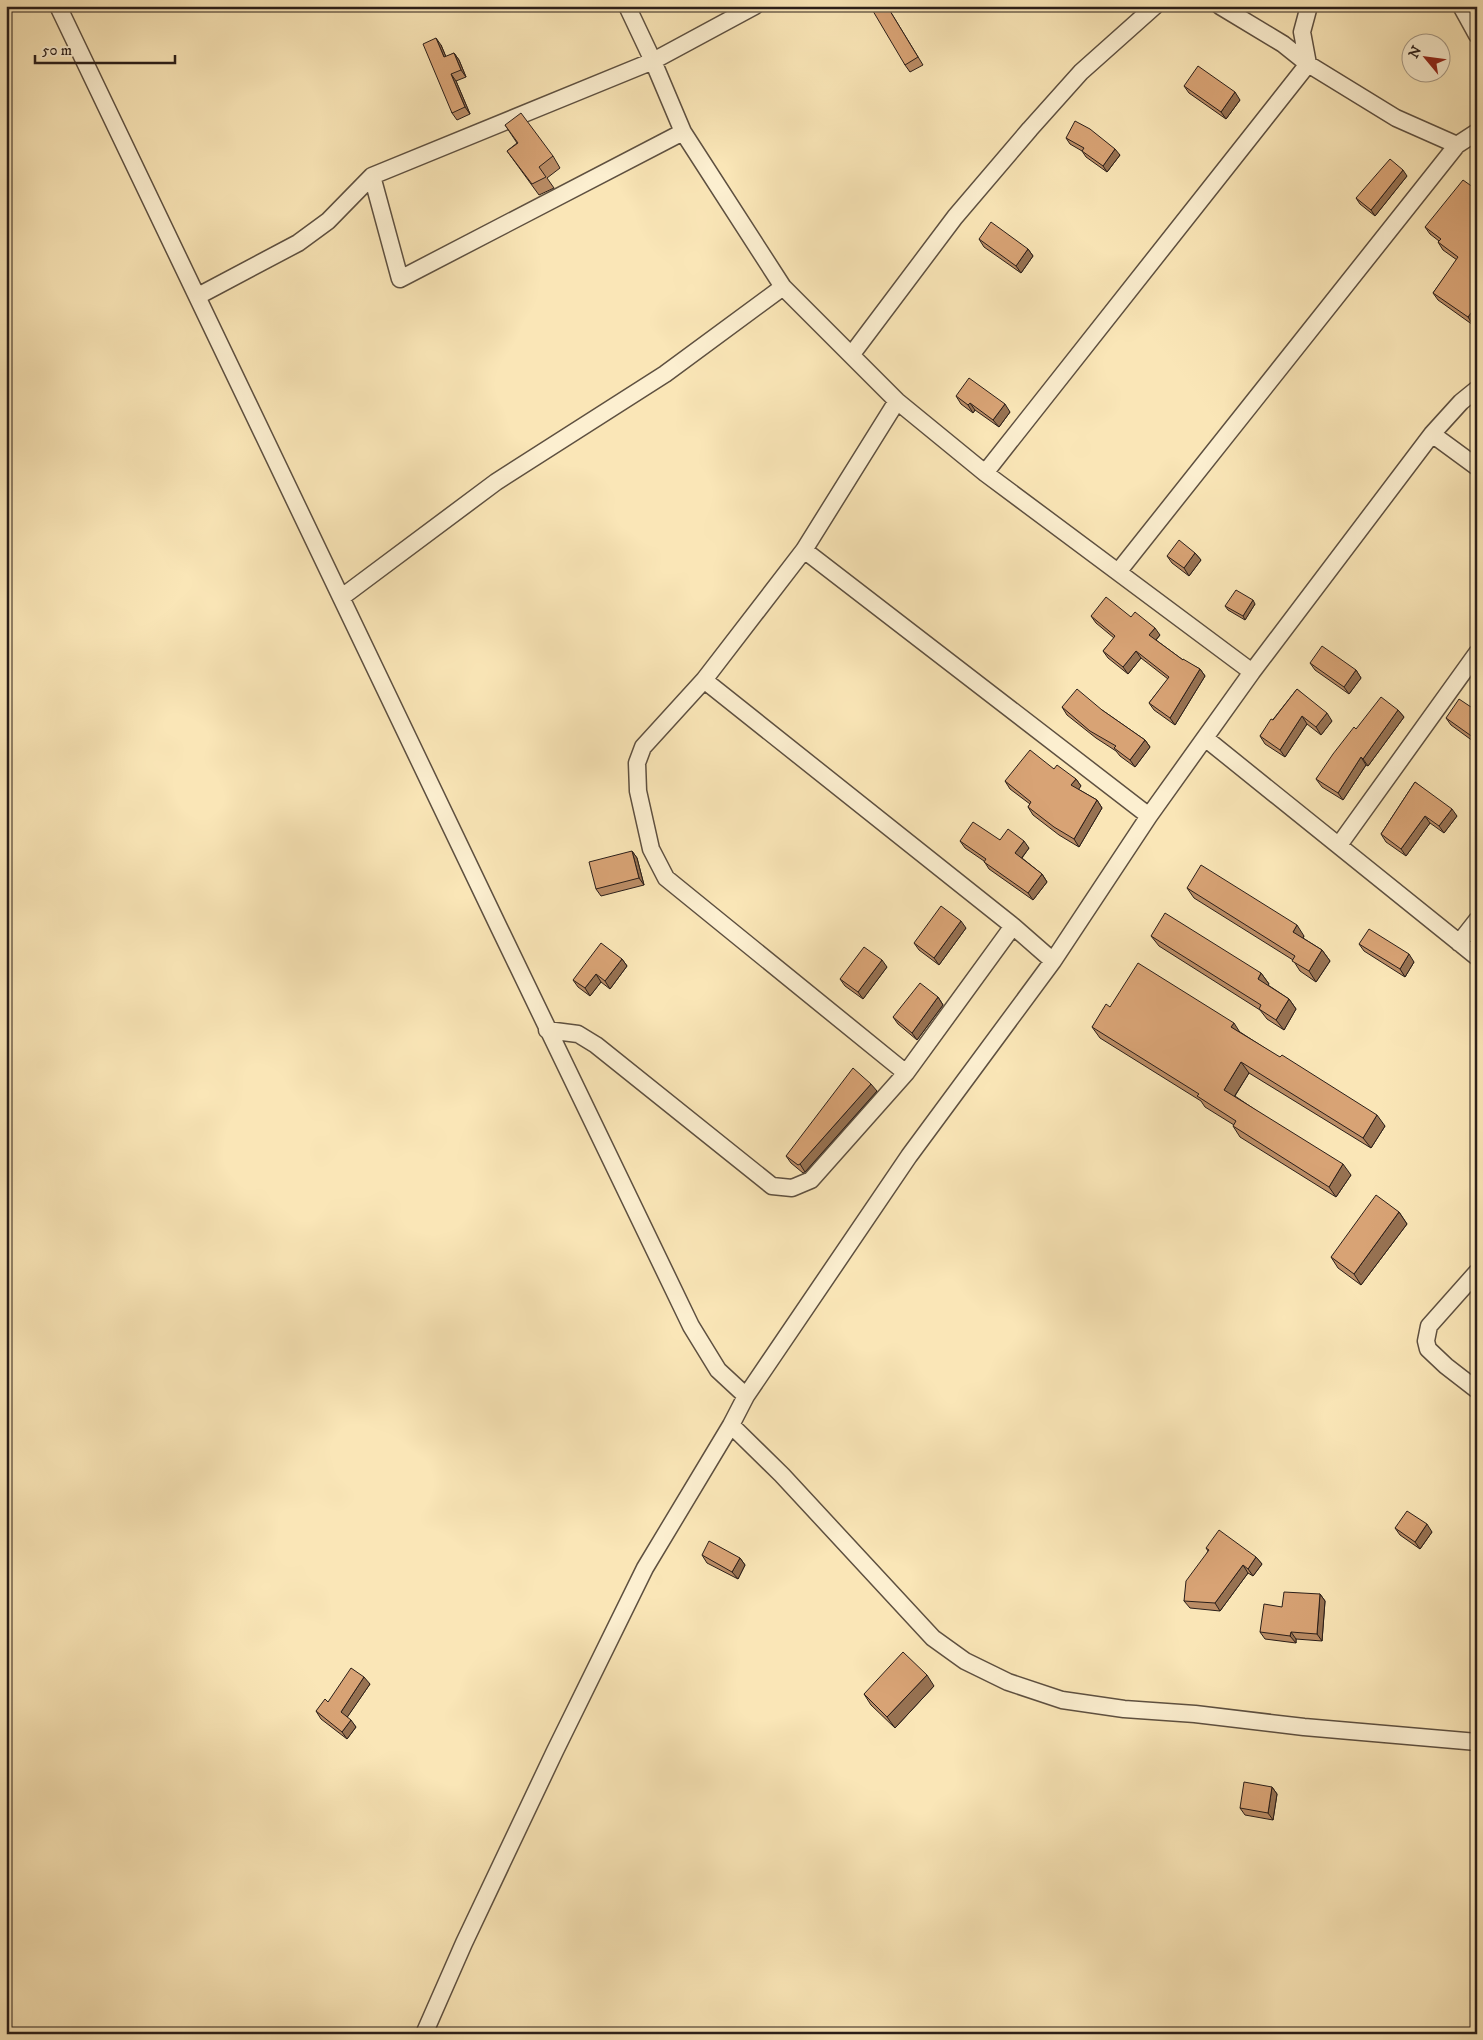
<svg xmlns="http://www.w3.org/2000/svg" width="1483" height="2040" viewBox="0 0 1483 2040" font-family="'IM FELL DW Pica',serif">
  <rect width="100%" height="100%" fill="#fae6b7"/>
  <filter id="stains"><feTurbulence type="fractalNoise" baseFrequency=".004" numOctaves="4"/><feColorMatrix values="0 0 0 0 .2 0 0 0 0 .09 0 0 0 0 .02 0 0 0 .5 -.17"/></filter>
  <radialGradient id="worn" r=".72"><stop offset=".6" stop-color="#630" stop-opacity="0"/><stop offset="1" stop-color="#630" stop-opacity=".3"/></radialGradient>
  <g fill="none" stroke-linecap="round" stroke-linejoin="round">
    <defs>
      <path id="minor" d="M 58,6 C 270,446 478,887 691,1326 L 718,1370 L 746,1396
        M 627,6 L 653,61 L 683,132 L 783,287 L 897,401 L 985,473 L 1252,672
        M 1220,6 L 1283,44 L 1308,64 L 1396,118 L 1457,145
        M 1461,6 L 1477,35
        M 372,176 L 400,279 L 683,132
        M 198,296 L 298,243 L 328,221 L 372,176 L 653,61 L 755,6
        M 852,354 L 955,217 L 1030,129 L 1081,72 L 1155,6
        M 897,401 L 804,550 L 704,680 L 643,747 L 637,763 L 638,791 L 651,849 L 666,878 L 906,1073
        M 1432,434 L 1477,467
        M 985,473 L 1308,64 L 1302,32 L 1309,6
        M 804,550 L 1149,816
        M 1118,572 L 1457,145 L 1477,132
        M 342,597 L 496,482 L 665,374 L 783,287
        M 704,680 L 1013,926 L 1053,961
        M 1205,738 L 1477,957
        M 1339,845 L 1477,653
        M 1459,943 L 1477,920
        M 547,1030 L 578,1034 L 596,1045 L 772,1186 L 792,1188 L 811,1180 L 906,1073 L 1013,926
        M 1477,1272 L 1429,1326 L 1426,1341 L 1428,1349 L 1446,1366 L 1477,1390
        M 731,1425 L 782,1475 L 933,1638 L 965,1661 L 1008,1682 L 1062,1700 L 1124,1709 L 1195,1714 L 1304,1727 L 1477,1742
        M 424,2034 L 464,1943 L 555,1751 L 645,1568 L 731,1425 L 746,1396 L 909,1156 L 1053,961 L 1149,816 L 1252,672 L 1432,434 L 1461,402 L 1477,389"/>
    </defs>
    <use href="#minor" stroke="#5e5040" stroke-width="19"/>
    <use href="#minor" stroke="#fcefd0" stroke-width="16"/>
  </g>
  <path fill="#ba8c65" stroke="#2a1e19" d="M 887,6 L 923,65 L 910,72 L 905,65 Z
    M 441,45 L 446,57 L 454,53 L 459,60 L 466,77 L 456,81 L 470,114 L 457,120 L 452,113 Z
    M 1184,86 L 1240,100 L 1226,119 L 1189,93 Z
    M 505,125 L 553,156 L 560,168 L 547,178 L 554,188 L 539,195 L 507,151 L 517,143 Z
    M 1066,138 L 1120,155 L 1107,172 L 1086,157 L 1082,151 L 1070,144 Z
    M 1407,176 L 1375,216 L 1360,204 L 1356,198 Z
    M 1477,190 L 1477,319 L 1473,325 L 1438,300 L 1433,293 L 1457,260 L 1443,250 L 1438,242 L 1439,241 L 1430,234 L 1425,227 Z
    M 979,239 L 1028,249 L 1033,256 L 1021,273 L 984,247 Z
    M 956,396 L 1010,412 L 999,427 L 975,410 L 973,413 L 961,404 Z
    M 1195,553 L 1201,560 L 1189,576 L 1172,563 L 1167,556 Z
    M 1255,604 L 1245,620 L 1228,610 L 1225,606 Z
    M 1091,616 L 1131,617 L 1160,635 L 1156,640 L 1183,660 L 1200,669 L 1205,676 L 1175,725 L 1154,710 L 1149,703 L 1168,679 L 1141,658 L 1128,674 L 1108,658 L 1103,651 L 1114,638 L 1096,623 Z
    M 1310,663 L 1356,670 L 1361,678 L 1349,694 L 1315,670 Z
    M 1297,689 L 1332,721 L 1321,735 L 1307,724 L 1285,757 L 1265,744 L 1260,736 Z
    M 1062,707 L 1102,710 L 1145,740 L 1150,747 L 1135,767 L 1120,756 L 1116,751 L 1096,738 L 1067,715 Z
    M 1398,710 L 1404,717 L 1368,766 L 1366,765 L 1343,800 L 1322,787 L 1316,779 L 1356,729 Z
    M 1477,711 L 1477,744 L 1451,725 L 1446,718 Z
    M 1054,769 L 1076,779 L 1081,786 L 1078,789 L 1097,800 L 1102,808 L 1079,847 L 1059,835 L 1033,815 L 1028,807 L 1030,804 L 1010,789 L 1005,781 Z
    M 1415,782 L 1457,816 L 1444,833 L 1430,823 L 1406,856 L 1386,842 L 1381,834 Z
    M 1000,840 L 1029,848 L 1022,858 L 1042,874 L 1047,882 L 1033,900 L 989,869 L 984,861 L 965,848 L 960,841 Z
    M 632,851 L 637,858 L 644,885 L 601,896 L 596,889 Z
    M 1187,888 L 1304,936 L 1303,938 L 1322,950 L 1330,961 L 1316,982 L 1300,971 L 1293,960 L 1194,898 Z
    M 966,928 L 939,965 L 919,950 L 914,943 Z
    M 1151,936 L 1261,973 L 1269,984 L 1268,985 L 1289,999 L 1296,1009 L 1284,1030 L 1267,1019 L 1260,1010 L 1159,946 Z
    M 1359,944 L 1414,962 L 1405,977 L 1364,951 Z
    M 622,959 L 627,966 L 610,989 L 601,982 L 590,996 L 578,987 L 573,980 Z
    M 887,967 L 863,999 L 845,986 L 840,979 Z
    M 938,997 L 943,1005 L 917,1040 L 898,1024 L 893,1017 Z
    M 1110,1007 L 1240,1032 L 1385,1126 L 1371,1148 L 1249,1073 L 1235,1096 L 1351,1175 L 1336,1197 L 1240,1137 L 1233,1126 L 1234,1125 L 1205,1107 L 1201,1101 L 1100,1038 L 1092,1027 Z
    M 877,1091 L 805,1172 L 803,1173 L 791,1163 L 786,1156 Z
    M 1399,1212 L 1407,1224 L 1361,1285 L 1338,1268 L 1331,1257 Z
    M 1395,1528 L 1432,1532 L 1420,1549 L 1400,1535 Z
    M 1206,1548 L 1256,1557 L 1262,1564 L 1253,1576 L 1248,1573 L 1220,1611 L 1190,1608 L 1184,1601 L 1208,1551 Z
    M 702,1555 L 740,1558 L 745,1565 L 738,1579 L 707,1563 Z
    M 1320,1594 L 1325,1601 L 1322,1641 L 1296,1639 L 1296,1643 L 1265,1639 L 1260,1632 L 1282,1607 Z
    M 370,1684 L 347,1717 L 356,1727 L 347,1739 L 321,1719 L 316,1711 L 328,1702 Z
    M 934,1686 L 895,1728 L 871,1705 L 864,1694 Z
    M 1272,1787 L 1277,1794 L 1273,1820 L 1245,1815 L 1240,1808 Z"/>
  <path fill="#977252" stroke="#2a1e19" d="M 436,38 L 441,45 L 449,64 L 444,57 Z
    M 454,53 L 459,60 L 466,77 L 461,70 Z
    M 451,74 L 456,81 L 470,114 L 465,107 Z
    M 1235,92 L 1240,100 L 1226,119 L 1221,112 Z
    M 1115,149 L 1120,155 L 1107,172 L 1103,166 Z
    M 1403,170 L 1407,176 L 1375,216 L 1371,210 Z
    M 1028,249 L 1033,256 L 1021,273 L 1016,266 Z
    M 1477,305 L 1477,319 L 1473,325 L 1468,317 Z
    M 970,403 L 975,410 L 973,413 L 968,405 Z
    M 1005,404 L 1010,412 L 999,427 L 993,420 Z
    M 1195,553 L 1201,560 L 1189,576 L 1184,568 Z
    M 1253,600 L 1255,604 L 1245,620 L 1243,616 Z
    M 1155,628 L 1160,635 L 1154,642 L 1149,635 Z
    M 1136,651 L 1141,658 L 1128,674 L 1123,667 Z
    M 1200,669 L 1205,676 L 1175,725 L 1170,718 Z
    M 1356,670 L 1361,678 L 1349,694 L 1344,687 Z
    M 1398,710 L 1404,717 L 1368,766 L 1363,759 Z
    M 1327,713 L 1332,721 L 1321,735 L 1316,727 Z
    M 1302,716 L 1307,724 L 1285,757 L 1280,750 Z
    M 1145,740 L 1150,747 L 1135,767 L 1130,760 Z
    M 1361,757 L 1366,765 L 1343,800 L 1338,793 Z
    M 1076,779 L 1081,786 L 1076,793 L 1071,785 Z
    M 1097,800 L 1102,808 L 1079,847 L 1074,839 Z
    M 1452,809 L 1457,816 L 1444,833 L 1439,826 Z
    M 1425,816 L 1430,823 L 1406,856 L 1401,849 Z
    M 1024,841 L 1029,848 L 1020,860 L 1015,853 Z
    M 632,851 L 637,858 L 644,885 L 639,878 Z
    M 1042,874 L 1047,882 L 1033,900 L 1028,893 Z
    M 961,921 L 966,928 L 939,965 L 934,958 Z
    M 1297,925 L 1304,936 L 1300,942 L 1293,932 Z
    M 1322,950 L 1330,961 L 1316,982 L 1309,971 Z
    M 1409,954 L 1414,962 L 1405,977 L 1400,969 Z
    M 622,959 L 627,966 L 610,989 L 605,981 Z
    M 882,960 L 887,967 L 863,999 L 858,992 Z
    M 1261,973 L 1269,984 L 1265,990 L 1258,979 Z
    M 596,974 L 601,982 L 590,996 L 585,988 Z
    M 938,997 L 943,1005 L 917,1040 L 912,1033 Z
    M 1289,999 L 1296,1009 L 1284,1030 L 1276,1020 Z
    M 1234,1023 L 1241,1034 L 1231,1027 Z
    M 1241,1062 L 1249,1073 L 1232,1100 L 1224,1090 Z
    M 871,1084 L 877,1091 L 805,1172 L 800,1164 Z
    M 1377,1115 L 1385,1126 L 1371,1148 L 1363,1138 Z
    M 1343,1164 L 1351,1175 L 1336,1197 L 1329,1187 Z
    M 1399,1212 L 1407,1224 L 1361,1285 L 1354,1274 Z
    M 1427,1524 L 1432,1532 L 1420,1549 L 1415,1542 Z
    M 1256,1557 L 1262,1564 L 1253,1576 L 1248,1569 Z
    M 740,1558 L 745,1565 L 738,1579 L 732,1572 Z
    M 1243,1565 L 1248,1573 L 1220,1611 L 1215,1603 Z
    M 1320,1594 L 1325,1601 L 1322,1641 L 1317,1634 Z
    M 1291,1632 L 1296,1639 L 1296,1643 L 1290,1636 Z
    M 927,1675 L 934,1686 L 895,1728 L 887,1717 Z
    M 364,1677 L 370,1684 L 346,1719 L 341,1712 Z
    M 351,1720 L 356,1727 L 347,1739 L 342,1732 Z
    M 1272,1787 L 1277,1794 L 1273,1820 L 1268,1813 Z"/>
  <path fill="#d8a375" stroke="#2a1e19" d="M 870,6 L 887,6 L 918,57 L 905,65 Z
    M 436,38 L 444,57 L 454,53 L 461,70 L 451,74 L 465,107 L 452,113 L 423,44 Z
    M 1198,66 L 1235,92 L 1221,112 L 1184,86 Z
    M 521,113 L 553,156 L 539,167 L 546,177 L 532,184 L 507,151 L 518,143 L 505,125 Z
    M 1075,121 L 1090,129 L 1115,149 L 1103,166 L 1082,151 L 1084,148 L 1066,138 Z
    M 1390,159 L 1403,170 L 1371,210 L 1356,198 Z
    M 1463,180 L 1477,190 L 1477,305 L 1468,317 L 1433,293 L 1458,257 L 1438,242 L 1441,239 L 1425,227 Z
    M 991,222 L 1028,249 L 1016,266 L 979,239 Z
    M 969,378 L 1005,404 L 993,420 L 970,403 L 968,405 L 956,396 Z
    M 1179,540 L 1195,553 L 1184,568 L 1167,556 Z
    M 1236,590 L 1253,600 L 1243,616 L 1225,606 Z
    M 1106,597 L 1131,617 L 1135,612 L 1155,628 L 1149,635 L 1183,660 L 1183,659 L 1200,669 L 1170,718 L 1149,703 L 1169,677 L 1136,651 L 1123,667 L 1103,651 L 1115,636 L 1091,616 Z
    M 1322,646 L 1356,670 L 1344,687 L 1310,663 Z
    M 1077,689 L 1102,710 L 1145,740 L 1130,760 L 1114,748 L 1116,746 L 1090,731 L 1062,707 Z
    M 1297,689 L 1327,713 L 1316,727 L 1302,716 L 1280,750 L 1260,736 L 1271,719 L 1273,720 Z
    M 1381,697 L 1398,710 L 1363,759 L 1361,757 L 1338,793 L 1316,779 L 1333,754 L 1354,727 L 1356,729 Z
    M 1459,699 L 1477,711 L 1477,740 L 1446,718 Z
    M 1030,750 L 1054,769 L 1057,765 L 1076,779 L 1071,785 L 1097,800 L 1074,839 L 1054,827 L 1028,807 L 1031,802 L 1005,781 Z
    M 1415,782 L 1452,809 L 1439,826 L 1425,816 L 1401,849 L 1381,834 Z
    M 973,822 L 1000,840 L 1008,829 L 1024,841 L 1015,853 L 1042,874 L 1028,893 L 984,862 L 986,859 L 960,841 Z
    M 632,851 L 639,878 L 596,889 L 589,862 Z
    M 1201,865 L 1297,925 L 1293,932 L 1322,950 L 1309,971 L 1292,961 L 1295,956 L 1187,888 Z
    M 941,906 L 961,921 L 934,958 L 914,943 Z
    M 1165,913 L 1261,973 L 1258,979 L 1289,999 L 1276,1020 L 1259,1009 L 1261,1005 L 1151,936 Z
    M 1369,929 L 1409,954 L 1400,969 L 1359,944 Z
    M 601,943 L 622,959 L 605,981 L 596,974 L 585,988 L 573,980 Z
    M 864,947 L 882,960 L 858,992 L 840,979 Z
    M 1138,963 L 1234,1023 L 1231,1027 L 1280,1057 L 1282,1055 L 1377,1115 L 1363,1138 L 1241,1062 L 1224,1090 L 1343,1164 L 1329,1187 L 1233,1126 L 1236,1121 L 1197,1096 L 1199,1094 L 1092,1027 L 1106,1004 L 1110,1007 Z
    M 920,983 L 938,997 L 912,1033 L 893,1017 Z
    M 853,1068 L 871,1084 L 800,1164 L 798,1165 L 786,1156 Z
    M 1376,1195 L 1399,1212 L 1354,1274 L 1331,1257 Z
    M 1407,1511 L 1427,1524 L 1415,1542 L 1395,1528 Z
    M 1219,1530 L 1256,1557 L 1248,1569 L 1243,1565 L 1215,1603 L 1184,1601 L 1186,1581 L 1209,1550 L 1206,1548 Z
    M 709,1541 L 740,1558 L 732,1572 L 702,1555 Z
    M 1284,1592 L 1320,1594 L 1317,1634 L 1291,1632 L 1290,1636 L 1260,1632 L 1264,1604 L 1282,1607 Z
    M 903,1652 L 927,1675 L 887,1717 L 864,1694 Z
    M 351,1668 L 364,1677 L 341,1712 L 351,1720 L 342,1732 L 316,1711 L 325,1699 L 328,1702 Z
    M 1244,1782 L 1272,1787 L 1268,1813 L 1240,1808 Z"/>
  <rect width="1483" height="2040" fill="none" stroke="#fae6b7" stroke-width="25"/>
  <rect x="8" y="8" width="1468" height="2025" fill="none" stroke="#2a1e19" stroke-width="2.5"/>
  <rect x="12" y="12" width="1458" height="2015" fill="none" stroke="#2a1e19"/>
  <g transform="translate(1426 58) rotate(299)"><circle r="24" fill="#fcefd0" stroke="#a89b87"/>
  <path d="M0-4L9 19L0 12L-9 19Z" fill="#8f2418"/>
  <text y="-8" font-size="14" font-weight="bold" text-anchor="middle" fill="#2a1e19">N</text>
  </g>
  <path d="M35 55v8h140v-8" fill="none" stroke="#2a1e19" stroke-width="2.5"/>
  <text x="42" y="55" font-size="15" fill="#2a1e19" stroke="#fcefd0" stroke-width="4" paint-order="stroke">50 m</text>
  <rect width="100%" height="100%" filter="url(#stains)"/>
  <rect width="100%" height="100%" fill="url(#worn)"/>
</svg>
